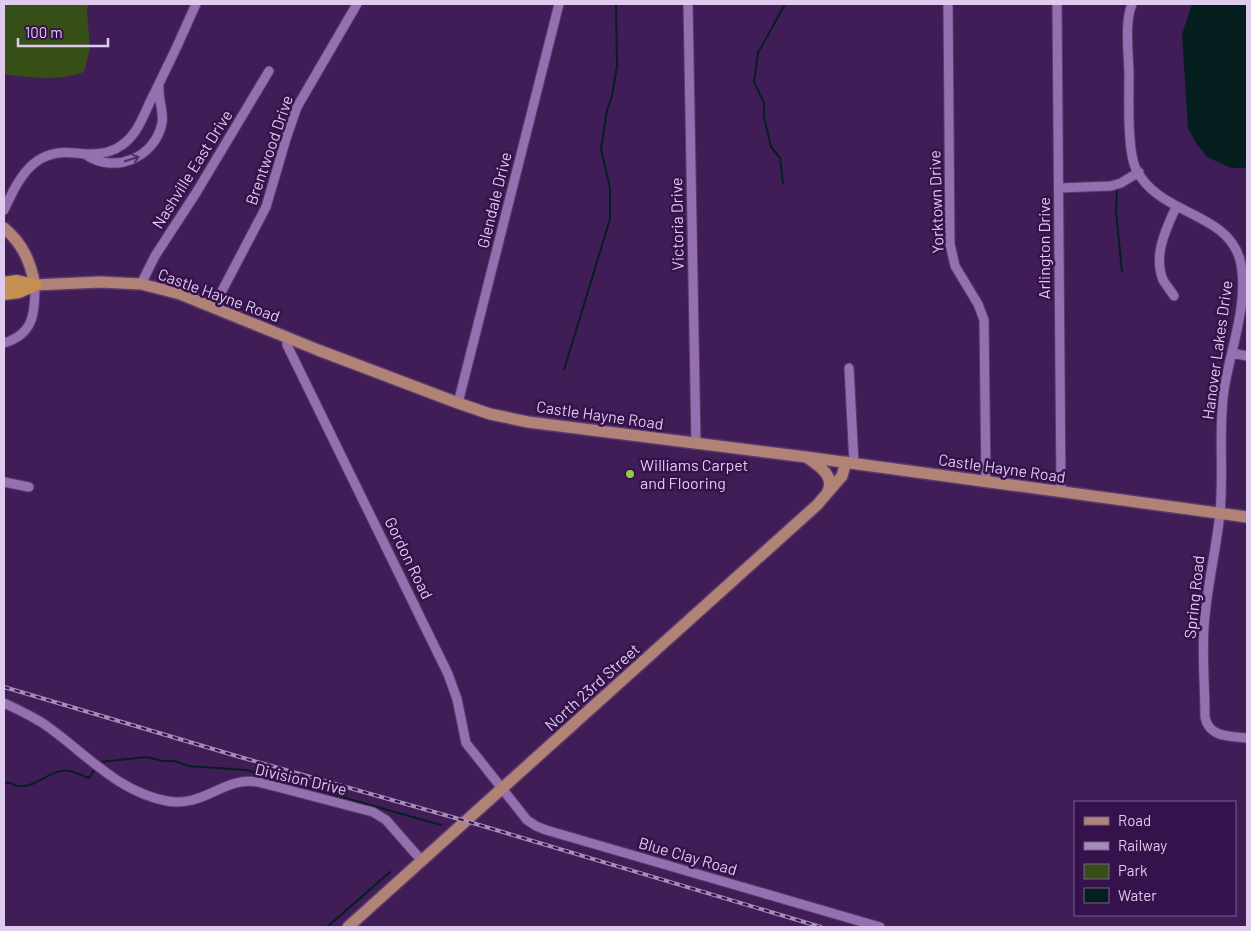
<svg xmlns="http://www.w3.org/2000/svg" width="1251" height="931" viewBox="0 0 1251 931" font-family="Barlow,sans-serif">
  <rect width="100%" height="100%" fill="#411d57"/>
  <path fill="#364f16" d="M 4,4 L 88,4 L 87,10 L 90,49 L 84,72 C 59,81 30,78 4,74 Z"/>
  <path fill="#051f1e" d="M 1192,4 L 1247,4 L 1247,166 L 1244,168 L 1231,168 L 1207,157 L 1196,143 L 1188,128 L 1182,34 Z"/>
  <g fill="none" stroke-linecap="round" stroke-linejoin="round">
    <path stroke="#051f1e" stroke-width="2" d="M 783,183 L 780,158 L 771,147 L 764,117 L 764,103 L 754,82 L 758,53 L 785,4
      M 1117,189 L 1116,211 L 1122,272
      M 564,370 L 610,219 L 610,188 L 601,149 L 607,110 L 612,96 L 617,66 L 616,4
      M 100,762 L 147,757 L 162,761 L 174,761 L 188,766 L 246,770 L 441,825
      M 4,783 C 11,781 12,785 18,786 C 36,789 52,767 70,771 C 77,773 83,776 89,778 L 94,770
      M 327,927 L 390,872"/>
    <defs>
      <path id="minor" d="M 688,4 L 696,444
        M 948,4 L 950,244 L 955,266 L 978,304 L 984,320 L 986,482
        M 1057,4 L 1061,492
        M 1132,4 C 1124,23 1129,55 1129,77 C 1129,99 1127,150 1136,169 C 1159,216 1227,211 1240,260 C 1250,301 1230,350 1224,390 C 1218,431 1224,472 1220,513 C 1216,552 1206,590 1204,628 C 1202,657 1205,687 1205,717 C 1209,738 1230,736 1247,738
        M 86,155 C 115,174 155,158 162,123 C 164,111 158,99 159,88
        M 1059,188 L 1111,186 L 1121,183 L 1139,172
        M 4,210 C 19,178 33,148 75,153 C 90,155 109,155 122,145 C 140,132 144,112 154,94 C 169,64 183,34 196,4
        M 141,284 L 155,256 L 196,193 L 269,71
        M 1174,296 C 1171,291 1166,285 1163,280 C 1153,255 1166,229 1176,207
        M 213,308 L 266,207 L 286,139 L 297,107 L 357,4
        M 287,337 L 287,345 L 448,674 L 457,699 L 466,743 L 527,820 L 536,826 L 546,830 L 880,927
        M 4,343 C 34,334 35,313 35,285
        M 1232,353 L 1247,356
        M 849,368 L 854,463
        M 458,403 L 559,4
        M 4,482 L 29,487
        M 4,703 C 17,709 29,715 41,722 C 82,749 116,792 167,801 C 204,808 224,776 258,782 L 373,812 L 386,820 L 422,861"/>
      <path id="major" d="M 4,228 C 23,244 30,261 35,285 L 100,282 L 141,284 L 180,294 L 318,350 L 458,403 L 490,414 L 528,422 L 806,457 L 1247,517
        M 809,459 C 821,467 836,478 827,493
        M 348,927 L 817,505 L 842,476 L 846,462"/>
      <path id="highway" d="M 4,283 L 17,281 L 35,285
        M 4,294 L 19,292 L 35,285"/>
    </defs>
    <use href="#minor" stroke="#5a3a6d" stroke-width="11"/>
    <use href="#major" stroke="#5a3a6d" stroke-width="14"/>
    <use href="#highway" stroke="#5a3a6d" stroke-width="15"/>
    <use href="#minor" stroke="#9570b1" stroke-width="9"/>
    <use href="#major" stroke="#b18377" stroke-width="11"/>
    <use href="#highway" stroke="#c48f50" stroke-width="12"/>
    <defs>
      <path id="rail" d="M 4,687 L 240,757 L 466,821 L 821,927"/>
    </defs>
    <use href="#rail" stroke="#a68db8" stroke-width="4"/>
    <use href="#rail" stroke="#36124c" stroke-width="2" stroke-dasharray="5.5" stroke-linecap="butt"/>
  </g>
  <defs><path id="oneway-shaft" d="M-6 0H5M1.5-3L5.5 0L1.5 3" fill="none" stroke-width="1.6" stroke-linecap="round" stroke-linejoin="round" transform="scale(1.25)"/></defs>
  <use stroke="#522e6a" href="#oneway-shaft" transform="translate(132 159) rotate(-18)"/>
  <circle fill="#91cd40" stroke="#36124c" stroke-width="2" cx="630" cy="474" r="5"/>
  <g text-anchor="middle" stroke-width="5" stroke-linejoin="round" paint-order="stroke">
    <g font-size="16" fill="#decbee" stroke="#36124c">
      <text transform="translate(269 150) rotate(-71)" y="6">Brentwood Drive</text>
      <text transform="translate(192 169) rotate(-58)" y="6">Nashville East Drive</text>
      <text transform="translate(494 200) rotate(-76)" y="6">Glendale Drive</text>
      <text transform="translate(936 202) rotate(-92)" y="6">Yorktown Drive</text>
      <text transform="translate(677 224) rotate(-91)" y="6">Victoria Drive</text>
      <text transform="translate(1044 248) rotate(-90)" y="6">Arlington Drive</text>
      <text transform="translate(219 295) rotate(20)" y="6">Castle Hayne Road</text>
      <text transform="translate(1217 350) rotate(-82)" y="6">Hanover Lakes Drive</text>
      <text transform="translate(600 415) rotate(8)" y="6">Castle Hayne Road</text>
      <text transform="translate(1002 468) rotate(8)" y="6">Castle Hayne Road</text>
      <text transform="translate(409 558) rotate(64)" y="6">Gordon Road</text>
      <text transform="translate(1194 597) rotate(-84)" y="6">Spring Road</text>
      <text transform="translate(592 687) rotate(-42)" y="6">North 23rd Street</text>
      <text transform="translate(301 779) rotate(13)" y="6">Division Drive</text>
      <text transform="translate(688 856) rotate(16)" y="6">Blue Clay Road</text>
    </g>
    <g font-size="16" fill="#decbee" stroke="#36124c" text-anchor="start">
      <text x="640" y="471">Williams Carpet<tspan x="640" dy="18">and Flooring</tspan></text>
    </g>
  </g>
  <rect width="1251" height="931" fill="none" stroke="#decbee" stroke-width="10"/>
  <rect x="1074" y="801" width="162" height="115" fill="#36124c" stroke="#795c8d"/>
  <rect x="1084" y="817" width="25" height="8" fill="#b18377" stroke="#795c8d"/>
  <text x="1118" y="826" font-size="15" fill="#decbee">Road</text>
  <rect x="1084" y="842" width="25" height="8" fill="#a68db8" stroke="#795c8d"/>
  <text x="1118" y="851" font-size="15" fill="#decbee">Railway</text>
  <rect x="1084" y="864" width="25" height="15" fill="#364f16" stroke="#795c8d"/>
  <text x="1118" y="876" font-size="15" fill="#decbee">Park</text>
  <rect x="1084" y="888" width="25" height="15" fill="#051f1e" stroke="#795c8d"/>
  <text x="1118" y="901" font-size="15" fill="#decbee">Water</text>
  <path d="M18 38v8h90v-8" fill="none" stroke="#decbee" stroke-width="2.5"/>
  <text x="25" y="38" font-size="15" fill="#decbee" stroke="#36124c" stroke-width="4" paint-order="stroke">100 m</text>
</svg>
